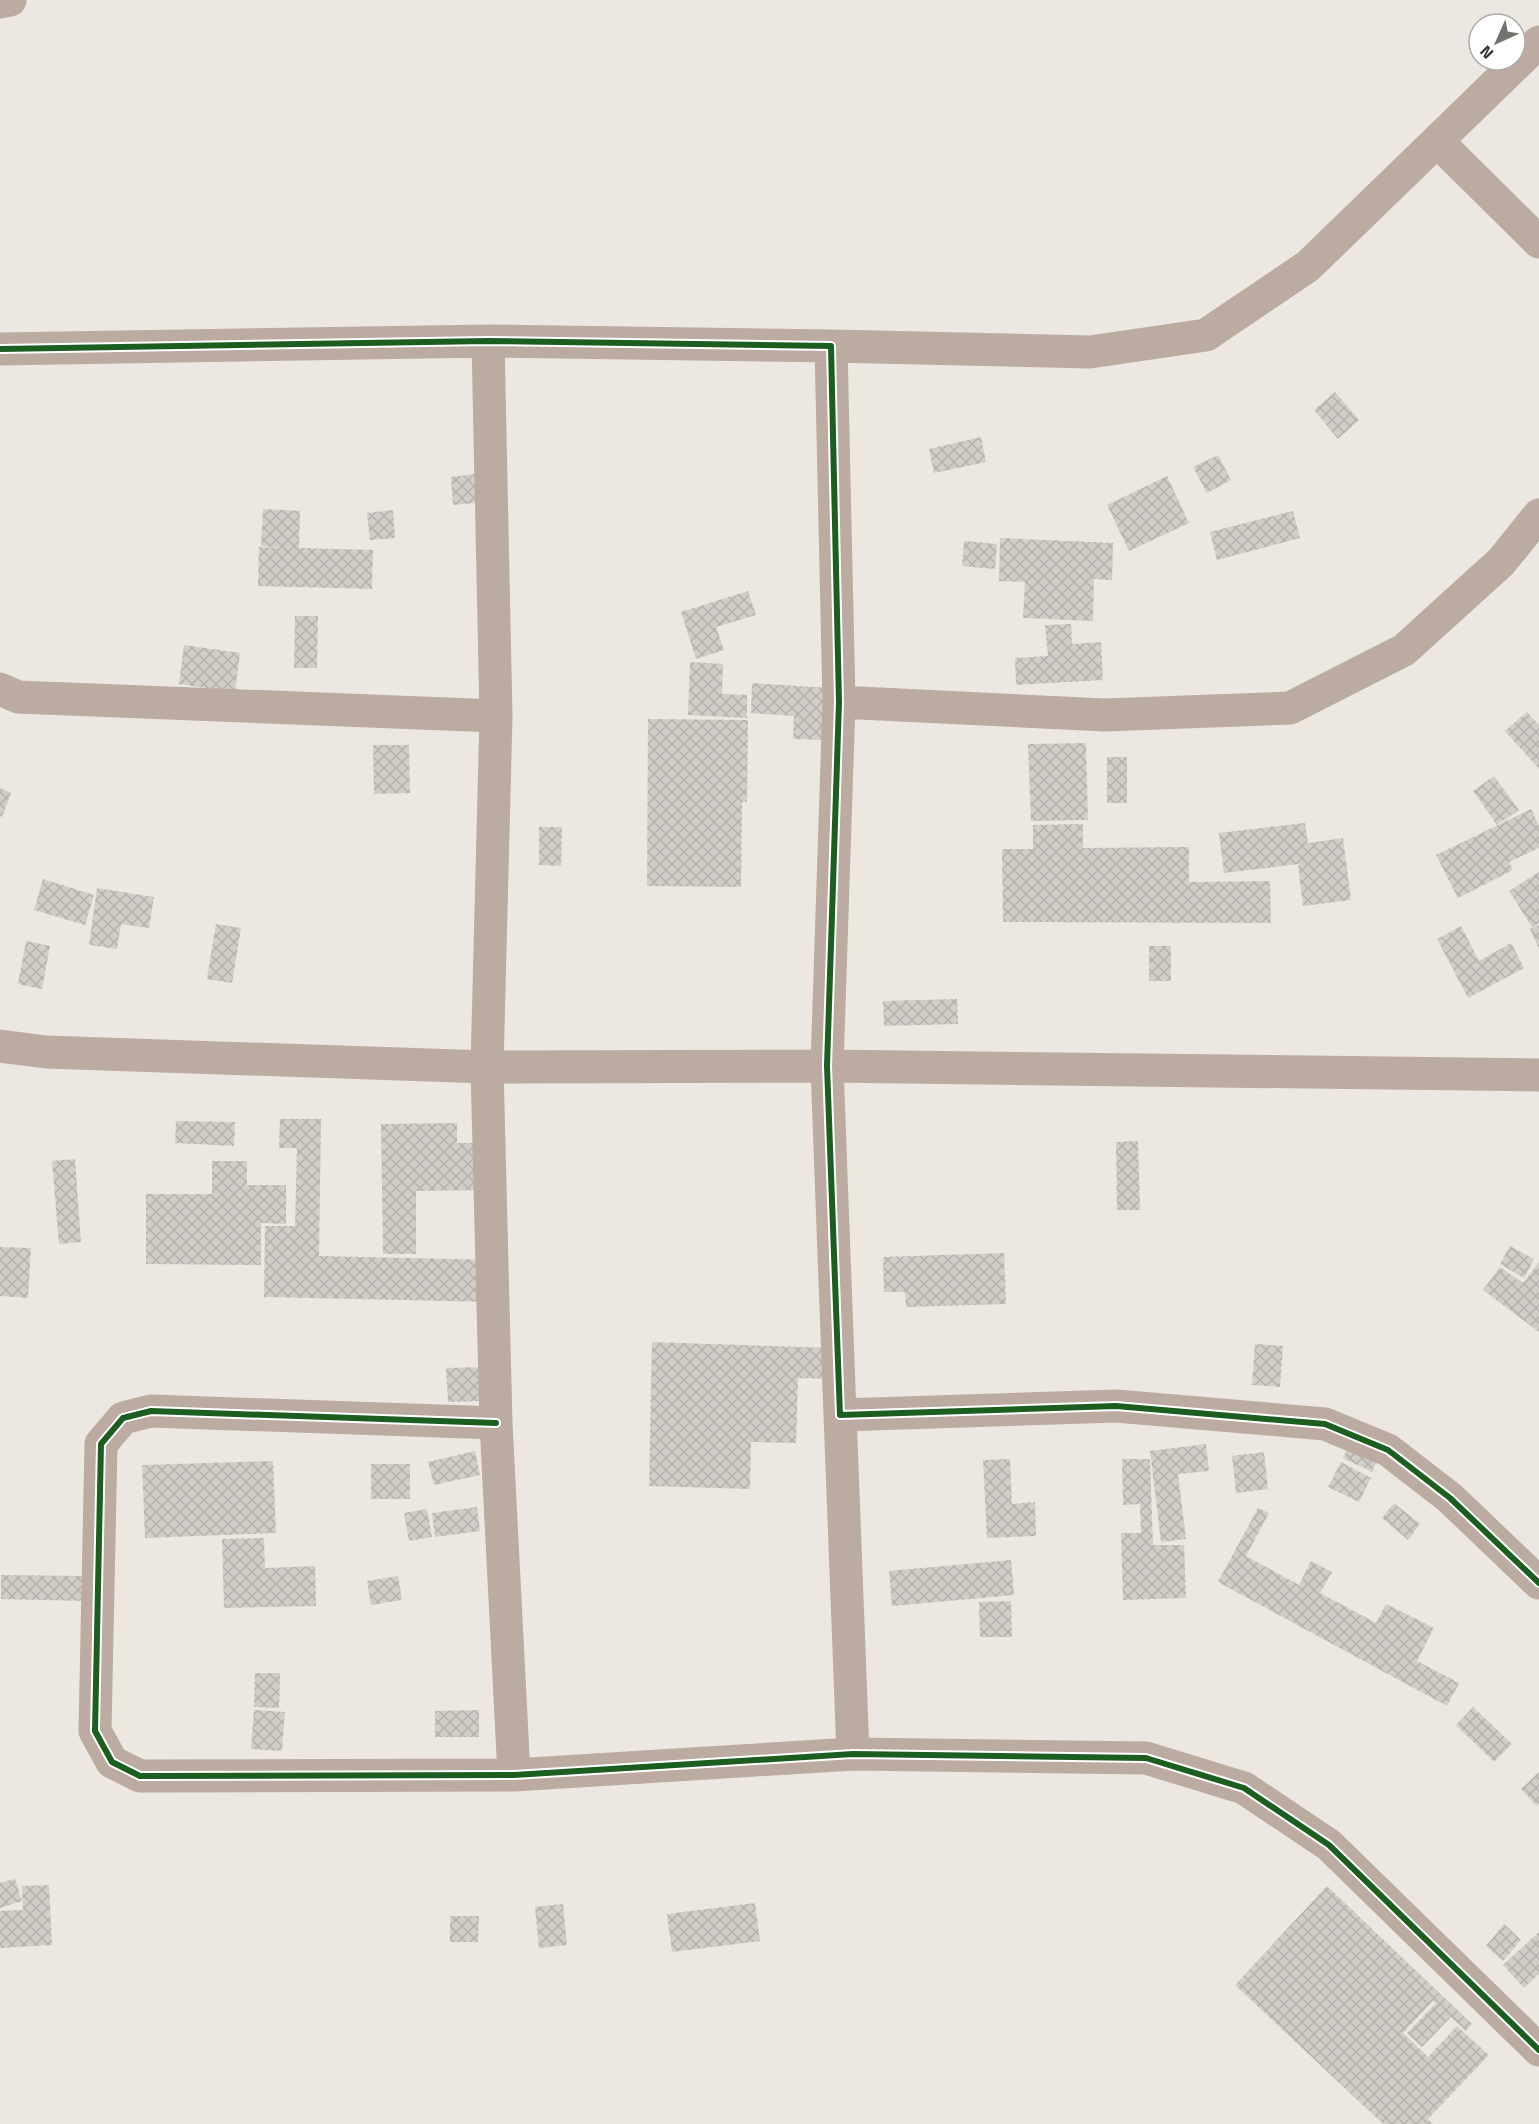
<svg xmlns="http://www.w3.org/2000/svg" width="1539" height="2124" viewBox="0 0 1539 2124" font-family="'Titillium Web',sans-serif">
  <defs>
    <pattern id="building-cross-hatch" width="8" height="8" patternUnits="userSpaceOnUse" patternTransform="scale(1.5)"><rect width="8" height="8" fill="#d1cec8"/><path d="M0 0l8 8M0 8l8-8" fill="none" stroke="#b4b1ac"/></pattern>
  </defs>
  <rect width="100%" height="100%" fill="#ece7e0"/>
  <path fill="url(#building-cross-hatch)" d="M 1335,392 L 1359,420 L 1338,439 L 1314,410 Z
    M 981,437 L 986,462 L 934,473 L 929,449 Z
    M 1218,455 L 1231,480 L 1207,493 L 1193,467 Z
    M 482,473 L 485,502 L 453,505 L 451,477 Z
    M 1167,476 L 1189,523 L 1129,551 L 1107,505 Z
    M 263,509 L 300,511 L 299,548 L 373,550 L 372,589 L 258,586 L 259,547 L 282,548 L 261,546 Z
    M 393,510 L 395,538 L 370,540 L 367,513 Z
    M 1293,511 L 1300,538 L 1217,560 L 1210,532 Z
    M 1000,538 L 1113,543 L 1112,580 L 1094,579 L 1093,621 L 1023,618 L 1025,582 L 999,581 Z
    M 964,541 L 997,544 L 995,569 L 962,566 Z
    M 748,591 L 756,615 L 716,627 L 724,650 L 696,659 L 681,612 Z
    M 295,616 L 318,616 L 317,668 L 294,668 Z
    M 1071,624 L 1072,644 L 1101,642 L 1103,680 L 1016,685 L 1015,658 L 1048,656 L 1045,625 Z
    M 184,645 L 240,653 L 235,692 L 179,684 Z
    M 690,662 L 723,664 L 722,694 L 747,695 L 747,718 L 688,715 Z
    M 752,683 L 830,688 L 827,740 L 793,739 L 794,716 L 751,713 Z
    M 1527,712 L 1539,725 L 1539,769 L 1505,731 Z
    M 648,719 L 748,720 L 747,802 L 742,802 L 741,887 L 647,886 Z
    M 1086,743 L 1088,820 L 1031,821 L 1028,744 Z
    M 373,745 L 409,745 L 410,793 L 374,794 Z
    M 1107,757 L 1127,757 L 1127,803 L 1107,803 Z
    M 1494,776 L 1519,810 L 1497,825 L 1473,791 Z
    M 0,788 L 11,793 L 2,817 L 0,816 Z
    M 1531,809 L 1539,826 L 1539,848 L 1509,862 L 1513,870 L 1458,898 L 1436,855 Z
    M 1305,823 L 1308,843 L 1343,838 L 1351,900 L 1303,906 L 1298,864 L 1224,873 L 1219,833 Z
    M 1083,824 L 1083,848 L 1189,847 L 1189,882 L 1270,881 L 1271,923 L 1003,922 L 1002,849 L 1033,849 L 1033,825 Z
    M 539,827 L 562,827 L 561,866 L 539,865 Z
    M 1539,872 L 1539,923 L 1532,927 L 1509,891 Z
    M 43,879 L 94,895 L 85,925 L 34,910 Z
    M 97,888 L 154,897 L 149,928 L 121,924 L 117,949 L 89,945 Z
    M 216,924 L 241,928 L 232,983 L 207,979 Z
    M 1539,925 L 1539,949 L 1530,929 Z
    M 1461,926 L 1479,961 L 1511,943 L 1524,968 L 1468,998 L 1437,939 Z
    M 26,941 L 50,946 L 42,989 L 18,984 Z
    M 1149,946 L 1171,946 L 1171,981 L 1149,981 Z
    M 957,999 L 958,1024 L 884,1026 L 883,1001 Z
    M 280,1119 L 321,1119 L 319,1256 L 494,1260 L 493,1302 L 264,1297 L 265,1226 L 295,1226 L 297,1148 L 279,1148 Z
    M 176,1121 L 235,1122 L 234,1146 L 175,1143 Z
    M 457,1123 L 457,1143 L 489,1143 L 489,1190 L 416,1191 L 416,1254 L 383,1254 L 381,1124 Z
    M 1138,1141 L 1140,1210 L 1117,1210 L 1116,1142 Z
    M 75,1159 L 81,1242 L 59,1244 L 52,1161 Z
    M 212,1161 L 247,1161 L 247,1185 L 286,1185 L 286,1224 L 261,1223 L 261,1265 L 146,1264 L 146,1194 L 212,1194 Z
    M 1510,1246 L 1534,1259 L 1524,1278 L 1500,1264 Z
    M 0,1247 L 31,1248 L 28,1298 L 0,1296 Z
    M 1004,1253 L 1006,1304 L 906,1307 L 905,1292 L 884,1292 L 883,1257 Z
    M 1539,1262 L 1539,1332 L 1483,1290 L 1500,1267 L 1523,1283 Z
    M 652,1342 L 833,1348 L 832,1379 L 798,1378 L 796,1443 L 751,1442 L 750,1489 L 649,1486 Z
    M 1255,1344 L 1283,1346 L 1280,1387 L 1252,1385 Z
    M 483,1367 L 485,1401 L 448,1402 L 446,1368 Z
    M 1350,1443 L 1379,1457 L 1372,1472 L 1343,1458 Z
    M 1206,1444 L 1209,1471 L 1178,1474 L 1186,1539 L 1161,1542 L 1150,1451 Z
    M 475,1451 L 480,1475 L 434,1485 L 428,1462 Z
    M 1264,1452 L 1268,1489 L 1236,1493 L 1232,1456 Z
    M 1010,1459 L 1012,1504 L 1035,1502 L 1036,1536 L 987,1538 L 983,1460 Z
    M 1122,1459 L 1150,1459 L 1153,1545 L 1184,1545 L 1186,1598 L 1123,1600 L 1121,1533 L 1141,1533 L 1140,1504 L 1123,1505 Z
    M 273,1461 L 276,1533 L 145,1538 L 142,1465 Z
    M 1341,1462 L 1371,1478 L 1359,1502 L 1328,1487 Z
    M 371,1464 L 410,1464 L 410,1499 L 371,1499 Z
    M 1394,1503 L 1420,1524 L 1408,1540 L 1382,1518 Z
    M 477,1507 L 480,1531 L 435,1537 L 432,1513 Z
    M 1258,1508 L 1269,1513 L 1246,1556 L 1299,1585 L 1311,1561 L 1332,1572 L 1320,1593 L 1376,1623 L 1386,1604 L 1434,1628 L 1417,1661 L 1459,1683 L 1447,1706 L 1218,1582 Z
    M 427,1509 L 432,1537 L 409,1541 L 404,1513 Z
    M 264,1538 L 265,1568 L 315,1566 L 316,1606 L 224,1608 L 222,1539 Z
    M 1011,1560 L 1014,1595 L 892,1606 L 889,1571 Z
    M 1,1575 L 88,1576 L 88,1601 L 1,1599 Z
    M 398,1576 L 402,1600 L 371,1605 L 367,1581 Z
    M 1011,1601 L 1012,1637 L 980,1637 L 979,1602 Z
    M 255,1673 L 280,1673 L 279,1708 L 254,1707 Z
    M 1473,1707 L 1512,1744 L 1494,1762 L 1456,1725 Z
    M 254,1710 L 285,1712 L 282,1751 L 251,1749 Z
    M 479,1710 L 479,1737 L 435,1737 L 435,1711 Z
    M 1539,1772 L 1539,1804 L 1537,1806 L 1521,1789 Z
    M 15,1879 L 22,1901 L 0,1908 L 0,1883 Z
    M 49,1885 L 52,1945 L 0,1948 L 0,1911 L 23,1910 L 22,1886 Z
    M 1327,1886 L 1472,2024 L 1466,2031 L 1451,2017 L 1422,2047 L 1407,2033 L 1436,2003 L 1433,2001 L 1403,2033 L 1428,2057 L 1457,2026 L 1489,2055 L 1428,2119 L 1433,2124 L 1383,2124 L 1235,1985 Z
    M 755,1903 L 760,1941 L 672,1952 L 667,1914 Z
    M 563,1904 L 567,1945 L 539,1948 L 535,1907 Z
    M 450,1916 L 479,1916 L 478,1942 L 450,1942 Z
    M 1504,1924 L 1521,1940 L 1503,1961 L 1486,1946 Z
    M 1539,1932 L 1539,1974 L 1524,1988 L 1503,1965 Z"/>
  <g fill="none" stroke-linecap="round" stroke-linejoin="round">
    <path stroke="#bbaba0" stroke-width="33" d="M 0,2 L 10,0
      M 1437,141 L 1539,42
      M 488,341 L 496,716 L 487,1067 L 496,1423 L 514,1775
      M 831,346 L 1090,352 L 1206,335 L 1308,266 L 1437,141 L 1539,242
      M 0,349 L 488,341 L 831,346 L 839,702 L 827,1066 L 840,1415 L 1116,1406 L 1325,1424 L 1388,1450 L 1450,1498 L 1539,1583
      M 0,689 L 18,697 L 496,716
      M 839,702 L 1105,715 L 1290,708 L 1404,650 L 1501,562 L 1539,515
      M 0,1046 L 46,1052 L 487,1067 L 827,1066 L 1539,1075
      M 840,1415 L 853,1754
      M 496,1423 L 151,1411 L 123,1418 L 101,1444 L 95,1731 L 112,1762 L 140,1776 L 514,1775 L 853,1754 L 1146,1758 L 1244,1788 L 1329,1845 L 1539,2050"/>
    <defs>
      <path id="cycleway" d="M 0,349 L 488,341 L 831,346 L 839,702 L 827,1066 L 840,1415 L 1116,1406 L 1325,1424 L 1388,1450 L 1450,1498 L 1539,1583
        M 496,1423 L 151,1411 L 123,1418 L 101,1444 L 95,1731 L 112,1762 L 140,1776 L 514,1775 L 853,1754 L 1146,1758 L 1244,1788 L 1329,1845 L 1539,2050"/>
    </defs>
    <use href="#cycleway" stroke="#fff" stroke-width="10"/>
    <use href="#cycleway" stroke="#1b5e20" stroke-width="6"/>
  </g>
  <g transform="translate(1497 42) rotate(225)"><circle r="28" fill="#ffffff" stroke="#aeadab" stroke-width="1.5"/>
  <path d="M0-4.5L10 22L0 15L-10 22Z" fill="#75716c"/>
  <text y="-9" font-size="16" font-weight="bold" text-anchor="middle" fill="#35322e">N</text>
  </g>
</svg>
